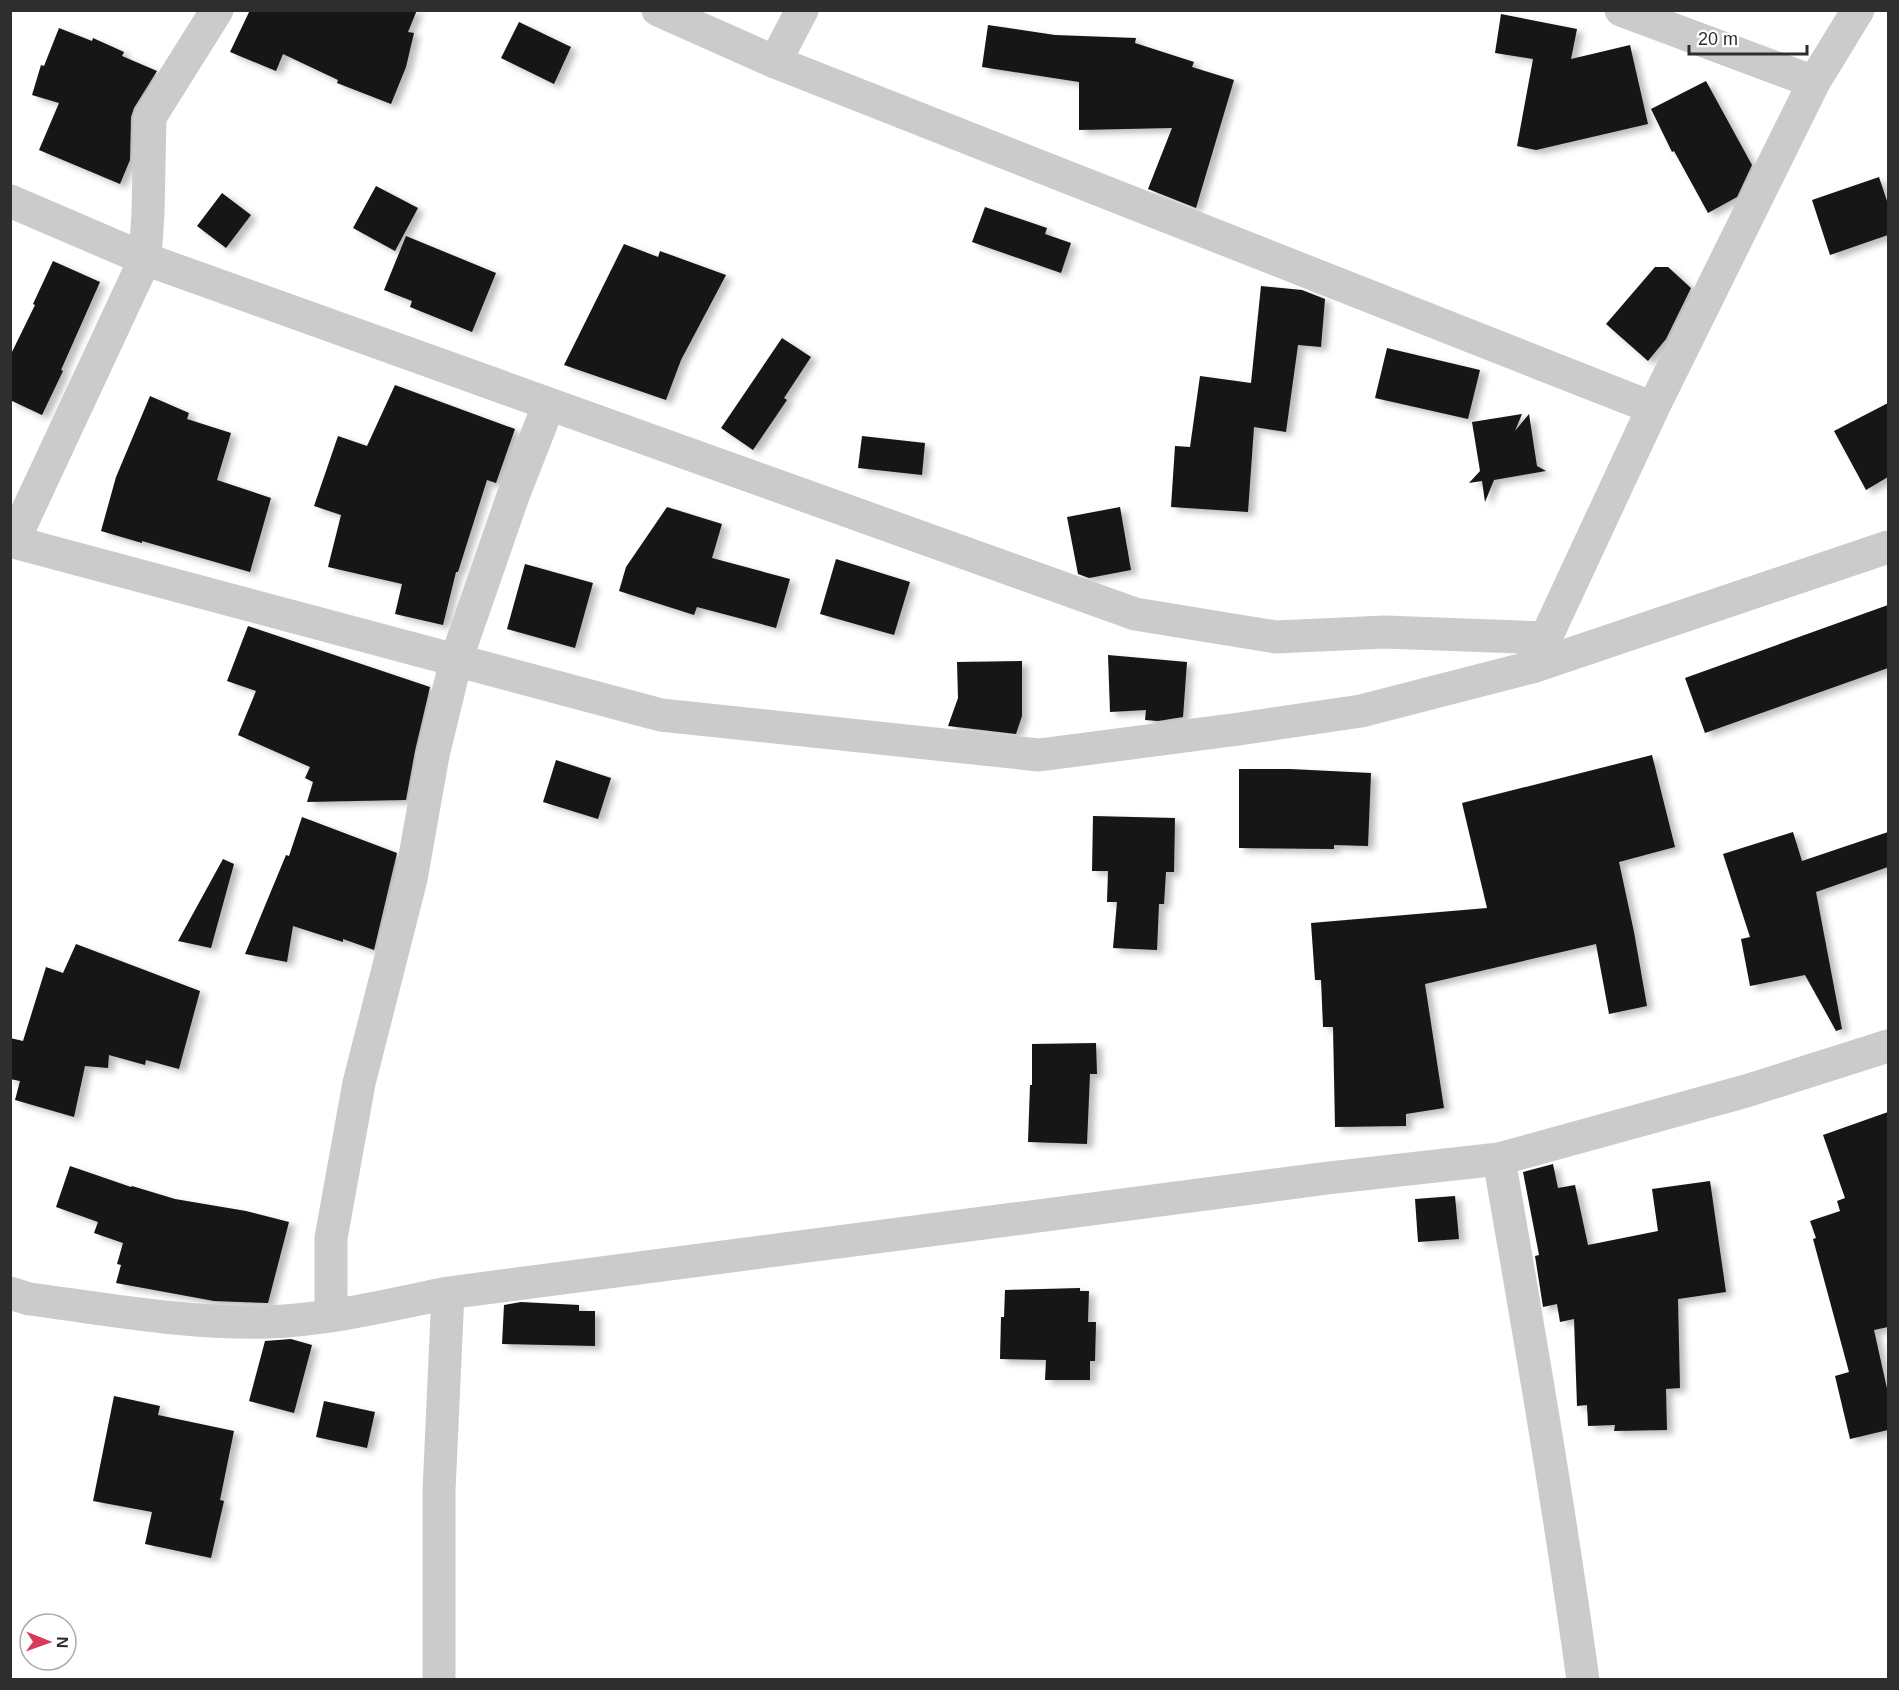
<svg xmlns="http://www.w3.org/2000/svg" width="1899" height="1690" viewBox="0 0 1899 1690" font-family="Arial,sans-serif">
  <defs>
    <filter id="shadow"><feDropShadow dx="6" dy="4" stdDeviation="3" flood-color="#0004"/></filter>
  </defs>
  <rect width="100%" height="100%" fill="#fff"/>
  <path fill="#151515" filter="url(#shadow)" d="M 250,10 L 417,10 L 408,32 L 414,33 L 406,67 L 391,104 L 337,83 L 338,80 L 283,54 L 276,71 L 230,52 Z
    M 1501,14 L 1577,29 L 1571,59 L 1630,45 L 1648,124 L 1536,150 L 1517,146 L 1533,59 L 1495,53 Z
    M 519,22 L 571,47 L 554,84 L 501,58 Z
    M 988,25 L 1055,35 L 1136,38 L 1135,43 L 1194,62 L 1192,67 L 1234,80 L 1196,208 L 1148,189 L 1172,128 L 1079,130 L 1079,82 L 982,67 Z
    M 59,28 L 92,41 L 93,38 L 124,52 L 122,56 L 157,71 L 134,108 L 131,117 L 130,160 L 120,184 L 39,150 L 59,103 L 32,95 L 41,65 L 44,66 Z
    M 1706,81 L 1752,165 L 1737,197 L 1708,213 L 1674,151 L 1672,152 L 1651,109 Z
    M 1879,177 L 1888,204 L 1888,235 L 1830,255 L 1812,200 Z
    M 376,186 L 418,208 L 395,251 L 353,228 Z
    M 222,193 L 251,215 L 226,248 L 197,226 Z
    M 985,207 L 1047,228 L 1045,234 L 1071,243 L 1061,273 L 972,242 Z
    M 406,236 L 496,273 L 472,332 L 410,307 L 412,301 L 384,290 Z
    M 624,244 L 658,257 L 660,251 L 726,275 L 681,360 L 666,400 L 564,365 Z
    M 53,261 L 100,282 L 61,370 L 63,371 L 42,415 L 10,400 L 10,356 L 35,305 L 33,304 Z
    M 1655,267 L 1668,267 L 1691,288 L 1666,339 L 1648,361 L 1606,324 Z
    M 1261,286 L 1302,290 L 1325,299 L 1321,347 L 1298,345 L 1286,432 L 1254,427 L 1248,512 L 1171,507 L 1175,446 L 1190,447 L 1200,376 L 1251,383 Z
    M 782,338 L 811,357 L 784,398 L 787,400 L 753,450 L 721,428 Z
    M 1387,348 L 1480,370 L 1468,419 L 1375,398 Z
    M 395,385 L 515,429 L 496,483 L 487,480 L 458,572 L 456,572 L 443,625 L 395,614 L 402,584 L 328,567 L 341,515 L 314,506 L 338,436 L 367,446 Z
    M 150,396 L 189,413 L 187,419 L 231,433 L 217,480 L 271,498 L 250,572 L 142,541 L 142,543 L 101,531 L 116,477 Z
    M 1888,403 L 1888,477 L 1866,490 L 1834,431 Z
    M 1522,414 L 1515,431 L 1529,414 L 1537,466 L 1546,471 L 1494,480 L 1485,502 L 1482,481 L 1469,483 L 1480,471 L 1472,422 Z
    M 862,436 L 925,443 L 922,475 L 858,468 Z
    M 667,507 L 722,524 L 712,558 L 790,579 L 776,628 L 697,607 L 694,615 L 619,591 L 626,567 Z
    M 1120,507 L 1131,570 L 1089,578 L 1078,574 L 1067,517 Z
    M 836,559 L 910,582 L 894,635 L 820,614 Z
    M 525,564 L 593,583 L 575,648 L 507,629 Z
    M 1888,605 L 1888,668 L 1705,733 L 1685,678 Z
    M 248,626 L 430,687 L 415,751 L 406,800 L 307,802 L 313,782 L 305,778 L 310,767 L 238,735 L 256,691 L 227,681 Z
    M 1108,655 L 1187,662 L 1183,717 L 1158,721 L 1145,720 L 1146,710 L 1110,712 Z
    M 1022,661 L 1022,716 L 1016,734 L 948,726 L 958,698 L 957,662 Z
    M 1652,755 L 1675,847 L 1619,862 L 1634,932 L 1647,1006 L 1609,1014 L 1596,944 L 1425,984 L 1444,1108 L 1406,1114 L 1406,1126 L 1335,1127 L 1333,1027 L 1323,1027 L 1321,980 L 1315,980 L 1311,923 L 1487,908 L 1462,803 Z
    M 556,760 L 611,778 L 598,819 L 543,802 Z
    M 1239,769 L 1290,769 L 1371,773 L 1368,846 L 1334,845 L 1334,849 L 1239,848 Z
    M 1093,816 L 1175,818 L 1174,872 L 1166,872 L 1164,904 L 1159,904 L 1157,950 L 1113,948 L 1117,902 L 1107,902 L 1108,871 L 1092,871 Z
    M 302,817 L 397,853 L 374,950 L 343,939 L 343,942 L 293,926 L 287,962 L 245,954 L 286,855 L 289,856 Z
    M 1793,832 L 1802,861 L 1888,832 L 1888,867 L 1816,892 L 1842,1029 L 1836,1031 L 1805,975 L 1750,986 L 1741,939 L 1750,937 L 1723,854 Z
    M 223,859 L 234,864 L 211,948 L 178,941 Z
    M 76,944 L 200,991 L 179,1069 L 146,1060 L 145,1065 L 109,1055 L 108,1068 L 85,1066 L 74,1117 L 15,1100 L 20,1081 L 10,1079 L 10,1038 L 23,1041 L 46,967 L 63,973 Z
    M 1096,1043 L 1097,1074 L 1090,1074 L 1087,1144 L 1028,1142 L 1030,1085 L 1032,1085 L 1032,1044 Z
    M 1888,1112 L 1888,1327 L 1874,1330 L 1888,1393 L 1888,1430 L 1850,1439 L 1835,1376 L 1849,1372 L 1813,1239 L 1816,1238 L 1810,1221 L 1840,1211 L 1837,1201 L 1845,1198 L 1823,1135 Z
    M 1553,1164 L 1558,1188 L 1575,1185 L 1588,1245 L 1658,1231 L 1652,1189 L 1710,1181 L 1726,1292 L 1678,1299 L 1680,1388 L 1666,1389 L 1667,1430 L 1614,1431 L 1615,1425 L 1588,1426 L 1587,1405 L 1577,1406 L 1574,1319 L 1560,1322 L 1557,1304 L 1543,1307 L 1535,1256 L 1539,1255 L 1523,1172 Z
    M 70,1166 L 131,1187 L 132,1186 L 175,1199 L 246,1211 L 289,1222 L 268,1303 L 214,1301 L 116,1283 L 121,1265 L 117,1264 L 123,1243 L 94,1233 L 98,1222 L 56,1207 Z
    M 1455,1196 L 1459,1239 L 1418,1242 L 1415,1199 Z
    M 1080,1288 L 1080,1291 L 1089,1291 L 1088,1322 L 1096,1322 L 1095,1361 L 1090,1361 L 1090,1380 L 1045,1380 L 1046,1360 L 1000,1359 L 1001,1317 L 1004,1317 L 1005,1290 Z
    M 521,1302 L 579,1305 L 579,1311 L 595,1311 L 595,1346 L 502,1344 L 504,1305 Z
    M 291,1339 L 312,1345 L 294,1413 L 249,1401 L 265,1341 Z
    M 114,1396 L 160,1406 L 158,1415 L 234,1431 L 220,1500 L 224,1501 L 211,1558 L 145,1544 L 152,1512 L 93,1501 Z
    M 324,1401 L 375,1412 L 367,1448 L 316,1437 Z"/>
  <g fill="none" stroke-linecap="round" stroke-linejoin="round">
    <path stroke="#cbcbcb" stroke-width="33" d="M 658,10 L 775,62 L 1653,408
      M 1621,10 L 1814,82
      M 775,62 L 802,10
      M 10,201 L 145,259 L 1135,614 L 1276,637 L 1385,632 L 1546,638
      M 10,541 L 661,715 L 1039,755 L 1239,729 L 1361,711 L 1532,667 L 1888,547
      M 13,542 L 145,259 L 148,213 L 150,117 L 217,10
      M 1536,659 L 1653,408 L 1814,82 L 1858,10
      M 1499,1159 C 1529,1332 1559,1505 1583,1680
      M 10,1293 L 29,1299 C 108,1309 187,1324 267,1322 C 328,1320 389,1305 448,1293 L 1328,1178 L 1499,1159 L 1746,1091 L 1888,1046
      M 331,1316 L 331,1238 L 359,1083 L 411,879 L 433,755 L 456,660 L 513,496 L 549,404
      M 439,1680 L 439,1491 L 448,1293"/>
  </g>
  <rect width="1899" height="1690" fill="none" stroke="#2e2e2e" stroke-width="24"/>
  <g transform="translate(48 1642) rotate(91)"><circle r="28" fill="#ffffff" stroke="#ababab" stroke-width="1.5"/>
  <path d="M0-4.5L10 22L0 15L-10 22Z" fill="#da3a59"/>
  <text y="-9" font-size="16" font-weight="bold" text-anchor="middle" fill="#2e2e2e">N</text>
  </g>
  <path d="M1689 45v9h118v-9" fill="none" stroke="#2e2e2e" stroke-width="3"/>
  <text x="1698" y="45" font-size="18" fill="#2e2e2e" stroke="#ffffff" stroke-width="4.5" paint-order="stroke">20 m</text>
</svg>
